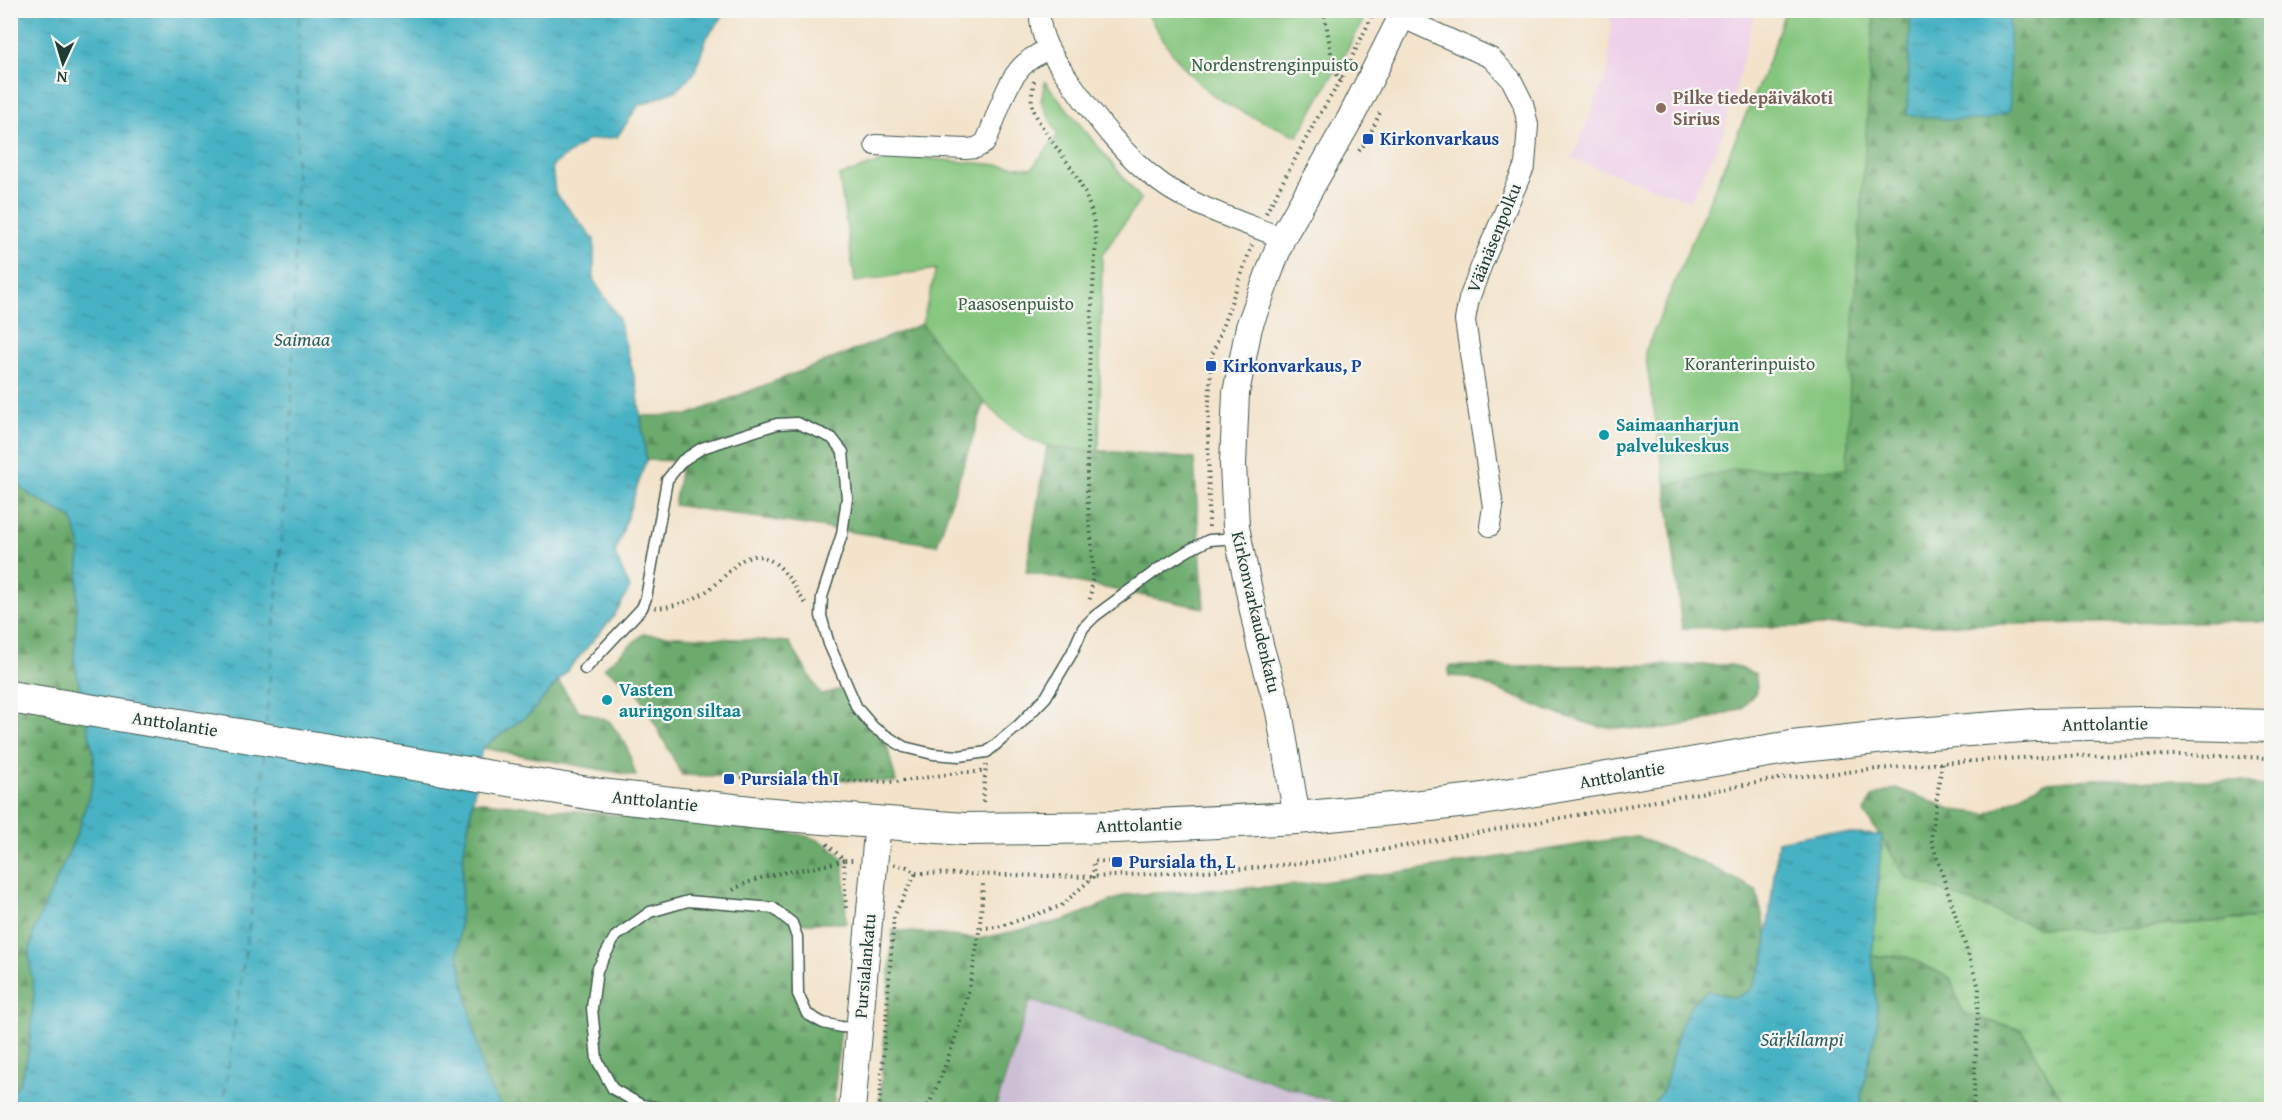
<svg xmlns="http://www.w3.org/2000/svg" width="2282" height="1120" viewBox="0 0 2282 1120" font-family="'Gentium Book Plus',serif">
  <defs>
    <pattern id="grass-tufts" width="24" height="20" patternUnits="userSpaceOnUse" patternTransform="scale(1.5)"><rect width="24" height="20" fill="#85c67e"/><path d="M3 7l-1-3M5 7V3M7 7l1-3M15 17l-1-3M17 17v-4M19 17l1-3" fill="none" stroke="#6ca268"/></pattern>
    <pattern id="forest-firs" width="22" height="20" patternUnits="userSpaceOnUse" patternTransform="scale(1.5)"><rect width="22" height="20" fill="#6cab6d"/><path d="M5 1l3.5 6h-7zM16 11l3.5 6h-7z" fill="#588c5a"/></pattern>
    <pattern id="water-ripples" width="26" height="14" patternUnits="userSpaceOnUse" patternTransform="scale(1.5)"><rect width="26" height="14" fill="#47b2c4"/><path d="M2 4q2-2 4 0t4 0M15 11q2-2 4 0t4 0" fill="none" stroke="#3b92a0"/></pattern>
  </defs>
  <rect width="100%" height="100%" fill="#f6f6f2"/>
  <filter id="ink" filterUnits="userSpaceOnUse"><feTurbulence type="fractalNoise" baseFrequency=".0167" numOctaves="2"/><feDisplacementMap in="SourceGraphic" scale="12" xChannelSelector="R" yChannelSelector="G"/><feConvolveMatrix kernelMatrix="1 2 1 2 8 2 1 2 1" color-interpolation-filters="sRGB"/></filter>
  <filter id="wash" filterUnits="userSpaceOnUse"><feTurbulence type="fractalNoise" baseFrequency=".008" numOctaves="4" result="noise"/><feDisplacementMap in="SourceGraphic" scale="24" xChannelSelector="R" yChannelSelector="G"/><feGaussianBlur stdDeviation="1.35" result="paint"/><feColorMatrix in="noise" values="0 0 0 0 0 0 0 0 0 0 0 0 0 0 0 0 0 1.4 0 .05"/><feComposite in="paint" operator="in"/></filter>
  <g filter="url(#wash)">
    <rect width="100%" height="100%" fill="#f3e3cb"/>
    <path fill="#eed0e8" d="M 1611,11 L 1755,11 L 1738,80 L 1722,136 L 1691,201 L 1572,159 L 1608,70 Z"/>
    <path fill="#ccbed4" d="M 1030,1000 L 1353,1109 L 995,1110 Z"/>
    <path fill="url(#grass-tufts)" stroke="#528259" stroke-width="1.5" d="M 1882,835 L 2096,931 L 2271,917 L 2271,1109 L 2067,1109 L 2022,1030 L 1963,1014 L 1950,978 L 1907,957 L 1872,956 Z"/>
    <path fill="url(#forest-firs)" stroke="#467450" stroke-width="1.5" d="M 1874,11 L 2271,11 L 2271,621 L 1682,628 L 1666,486 L 1736,469 L 1847,469 L 1850,377 Z
      M 922,324 L 962,378 L 985,401 L 937,545 L 674,505 L 682,461 L 646,460 L 641,416 L 688,415 Z
      M 1047,446 L 1194,459 L 1204,608 L 1026,572 Z
      M 11,478 L 30,495 L 72,518 L 80,544 L 74,659 L 94,756 L 93,783 L 77,834 L 34,930 L 29,955 L 34,993 L 29,1051 L 20,1084 L 11,1093 Z
      M 643,634 L 789,642 L 821,695 L 848,687 L 857,708 L 884,734 L 896,782 L 682,775 L 637,690 L 604,668 Z
      M 1732,665 L 1756,674 L 1757,691 L 1742,708 L 1696,723 L 1654,730 L 1600,727 L 1549,711 L 1467,677 L 1449,676 L 1449,666 Z
      M 558,681 L 578,710 L 609,721 L 626,744 L 636,776 L 482,748 L 530,714 Z
      M 2095,779 L 2244,781 L 2271,789 L 2271,917 L 2096,931 L 2037,927 L 1907,878 L 1864,812 L 1872,797 L 1896,788 L 1954,810 L 1987,814 L 2045,782 Z
      M 473,801 L 785,832 C 815,837 823,838 844,860 L 846,923 L 792,923 L 798,994 L 807,1014 L 841,1027 L 833,1109 L 502,1109 L 484,1077 L 458,954 L 464,849 Z
      M 1635,836 L 1710,866 L 1756,890 L 1767,935 L 1764,961 L 1751,990 L 1736,998 L 1708,991 L 1679,1030 L 1664,1089 L 1650,1109 L 1353,1109 L 1030,1000 L 995,1109 L 879,1110 L 893,930 L 979,939 L 1066,920 L 1125,895 L 1298,885 L 1430,868 Z
      M 1872,956 L 1907,957 L 1950,978 L 1963,1014 L 2022,1030 L 2067,1109 L 1862,1110 L 1861,1096 L 1878,1021 Z"/>
    <path fill="#85c67e" stroke="#528259" stroke-width="1.5" d="M 1146,11 L 1367,11 L 1360,27 L 1298,136 C 1270,124 1239,113 1215,96 C 1185,75 1163,42 1146,11 Z
      M 1785,11 L 1874,11 L 1850,377 L 1847,469 L 1736,469 L 1666,486 L 1645,352 L 1772,53 Z
      M 1045,82 L 1141,199 L 1102,255 L 1099,451 C 1083,449 1064,450 1048,446 C 1000,434 950,363 922,324 L 936,269 L 855,282 L 839,176 L 899,156 L 1032,168 L 1058,135 L 1041,101 Z"/>
    <path fill="url(#water-ripples)" stroke="#33787c" stroke-width="1.5" d="M 16,11 L 727,11 L 707,37 L 694,73 L 677,90 L 638,106 L 617,137 L 588,140 L 552,166 L 555,193 L 594,239 L 594,281 L 618,317 L 637,387 L 646,460 L 615,554 L 630,588 L 614,616 L 530,714 L 482,748 L 464,849 L 458,954 L 484,1077 L 502,1109 L 11,1109 L 11,1093 L 20,1083 L 29,1050 L 34,993 L 29,955 L 34,930 L 77,834 L 93,783 L 94,756 L 74,659 L 80,544 L 72,518 L 30,495 L 11,478 L 10,134 L 16,80 Z
      M 1911,11 L 2009,11 L 2010,111 L 1986,120 L 1955,120 L 1907,115 Z
      M 1820,833 L 1882,835 L 1872,956 L 1878,1021 L 1861,1096 L 1862,1109 L 1650,1109 L 1664,1089 L 1679,1030 L 1692,1003 L 1708,991 L 1736,998 L 1751,990 L 1764,961 L 1778,841 Z"/>
    <g fill="none" stroke-linecap="round" stroke-linejoin="round">
      <path stroke="#2b605f" stroke-width="1.5" stroke-dasharray="8 6" stroke-linecap="butt" d="M 266,724 L 292,408 L 299,10
        M 222,1110 L 252,906 L 264,753"/>
    </g>
  </g>
  <g filter="url(#ink)">
    <g fill="none" stroke-linecap="round" stroke-linejoin="round">
      <defs>
        <path id="service" d="M 585,669 L 642,608 L 646,598 L 667,480 L 682,461 L 702,448 L 777,424 L 797,423 L 832,438 L 843,452 L 847,498 L 842,534 L 822,597 L 821,616 L 829,644 L 857,708 L 874,728 L 904,747 L 933,754 L 959,756 L 987,752 L 1019,725 L 1046,697 L 1072,653 L 1083,628 L 1095,616 L 1161,567 L 1189,550 L 1209,540 L 1238,538
          M 673,1110 L 641,1105 L 613,1089 L 597,1060 L 592,1008 L 597,970 L 615,937 L 650,912 L 688,901 L 773,908 L 792,923 L 797,937 L 798,994 L 807,1014 L 823,1023 L 841,1027 L 859,1028"/>
        <path id="minor" d="M 1040,10 C 1038,40 1056,61 1072,84 C 1098,121 1124,156 1161,183 C 1192,206 1245,223 1282,238
          M 1403,18 L 1491,58 L 1511,79 L 1523,103 L 1528,125 L 1525,165 L 1482,264 L 1469,299 L 1465,320 L 1493,507 L 1490,526
          M 875,145 L 966,149 L 976,148 L 985,143 C 1002,108 1006,64 1048,50"/>
        <path id="tertiary" d="M 1297,818 L 1279,711 L 1260,645 L 1236,527 L 1233,464 L 1236,393 L 1249,327 L 1282,238 L 1350,119 L 1405,10
          M 852,1110 L 878,822"/>
        <path id="primary" d="M 10,697 L 600,795 L 760,813 L 964,829 L 1116,827 L 1297,818 L 1403,808 L 1476,800 L 1792,747 L 1903,735 L 2035,725 L 2143,723 L 2272,726"/>
      </defs>
      <use href="#service" stroke="#3f564b" stroke-width="13"/>
      <use href="#minor" stroke="#3f564b" stroke-width="22"/>
      <use href="#tertiary" stroke="#3f564b" stroke-width="28"/>
      <use href="#primary" stroke="#3f564b" stroke-width="34"/>
      <path stroke="#3f564b" stroke-width="4" stroke-dasharray="1.5 4.5" stroke-linecap="butt" d="M 1324,10 L 1334,71 L 1341,80
        M 1034,81 C 1033,88 1031,97 1032,104 C 1038,129 1064,154 1076,176 C 1088,197 1095,218 1096,242 C 1090,325 1087,406 1087,489 C 1088,527 1098,565 1089,602
        M 1359,151 L 1368,139 L 1381,110
        M 1266,213 L 1315,122 L 1341,80 L 1375,10
        M 1209,527 L 1208,417 L 1212,355 L 1252,245
        M 655,608 C 677,607 698,599 715,585 C 735,568 747,543 776,564 C 789,574 796,592 807,605
        M 1942,763 L 1931,839 L 1979,988 L 1973,1110
        M 729,779 L 740,777 L 896,782 L 964,772 L 985,772
        M 983,802 L 986,764
        M 827,844 L 844,860 L 854,860
        M 894,864 L 907,867 L 916,873 L 1093,877 L 1242,869 L 1321,861 L 1783,778 L 1942,763 L 2051,756 L 2186,755 L 2272,758
        M 733,890 C 766,870 808,872 844,860 L 846,911
        M 981,928 L 998,927 L 1061,906 L 1093,877 L 1094,861 L 1117,862
        M 879,1110 L 894,916 L 916,873
        M 924,1110 L 929,1104 C 962,1031 979,965 983,884"/>
      <use href="#service" stroke="#fff" stroke-width="10"/>
      <use href="#minor" stroke="#fff" stroke-width="20"/>
      <use href="#tertiary" stroke="#fff" stroke-width="26"/>
      <use href="#primary" stroke="#fff" stroke-width="32"/>
    </g>
  </g>
  <circle fill="#8d6e63" stroke="#f6f6f2" stroke-width="2" cx="1661" cy="108" r="6"/>
  <g fill="#1a4fb4" stroke="#f6f6f2" stroke-width="2">
    <rect x="1362" y="133" width="12" height="12" rx="3"/>
    <rect x="1205" y="360" width="12" height="12" rx="3"/>
    <rect x="723" y="773" width="12" height="12" rx="3"/>
    <rect x="1111" y="856" width="12" height="12" rx="3"/>
  </g>
  <g fill="#0f9aa8" stroke="#f6f6f2" stroke-width="2">
    <circle cx="1604" cy="435" r="6"/>
    <circle cx="607" cy="700" r="6"/>
  </g>
  <g text-anchor="middle" stroke-width="4.5" stroke-linejoin="round" paint-order="stroke">
    <g font-size="18" fill="#385f46" stroke="#f6f6f2">
      <text x="1275" y="71">Nordenstrenginpuisto</text>
      <text x="1016" y="310">Paasosenpuisto</text>
      <text x="1750" y="370">Koranterinpuisto</text>
    </g>
    <g font-size="18" font-weight="bold" fill="#785e54" stroke="#f6f6f2" text-anchor="start">
      <text x="1673" y="104">Pilke tiedepäiväkoti<tspan x="1673" dy="21">Sirius</tspan></text>
    </g>
    <g font-size="18" font-weight="bold" fill="#164399" stroke="#f6f6f2" text-anchor="start">
      <text x="1380" y="145">Kirkonvarkaus</text>
      <text x="1223" y="372">Kirkonvarkaus, P</text>
      <text x="741" y="785">Pursiala th I</text>
      <text x="1129" y="868">Pursiala th, L</text>
    </g>
    <g font-size="18" fill="#1f3d34" stroke="#f6f6f2">
      <text transform="translate(1494 238) rotate(-68)" y="6">Väänäsenpolku</text>
      <text transform="translate(1256 612) rotate(77)" y="6">Kirkonvarkaudenkatu</text>
      <text transform="translate(175 724) rotate(9)" y="6">Anttolantie</text>
      <text transform="translate(2105 724) rotate(-1)" y="6">Anttolantie</text>
      <text transform="translate(1622 775) rotate(-10)" y="6">Anttolantie</text>
      <text transform="translate(655 801) rotate(6)" y="6">Anttolantie</text>
      <text transform="translate(1139 825) rotate(-2)" y="6">Anttolantie</text>
      <text transform="translate(865 966) rotate(-85)" y="6">Pursialankatu</text>
    </g>
    <g font-size="18" font-weight="bold" fill="#0d838f" stroke="#f6f6f2" text-anchor="start">
      <text x="1616" y="431">Saimaanharjun<tspan x="1616" dy="21">palvelukeskus</tspan></text>
      <text x="619" y="696">Vasten<tspan x="619" dy="21">auringon siltaa</tspan></text>
    </g>
    <g font-size="20" font-style="italic" fill="#2b605f" stroke="#f6f6f2">
      <text x="302" y="346">Saimaa</text>
      <text x="1802" y="1046">Särkilampi</text>
    </g>
  </g>
  <rect width="2282" height="1120" fill="none" stroke="#f6f6f2" stroke-width="36"/>
  <g transform="translate(63 63) rotate(184)" stroke="#f6f6f2" stroke-width="4.5" paint-order="stroke">
  <path d="M0-4.5L10 22L0 15L-10 22Z" fill="#1f3d34"/>
  <text y="-9" font-size="16" font-weight="bold" text-anchor="middle" fill="#1f3d34">N</text>
  </g>
</svg>
